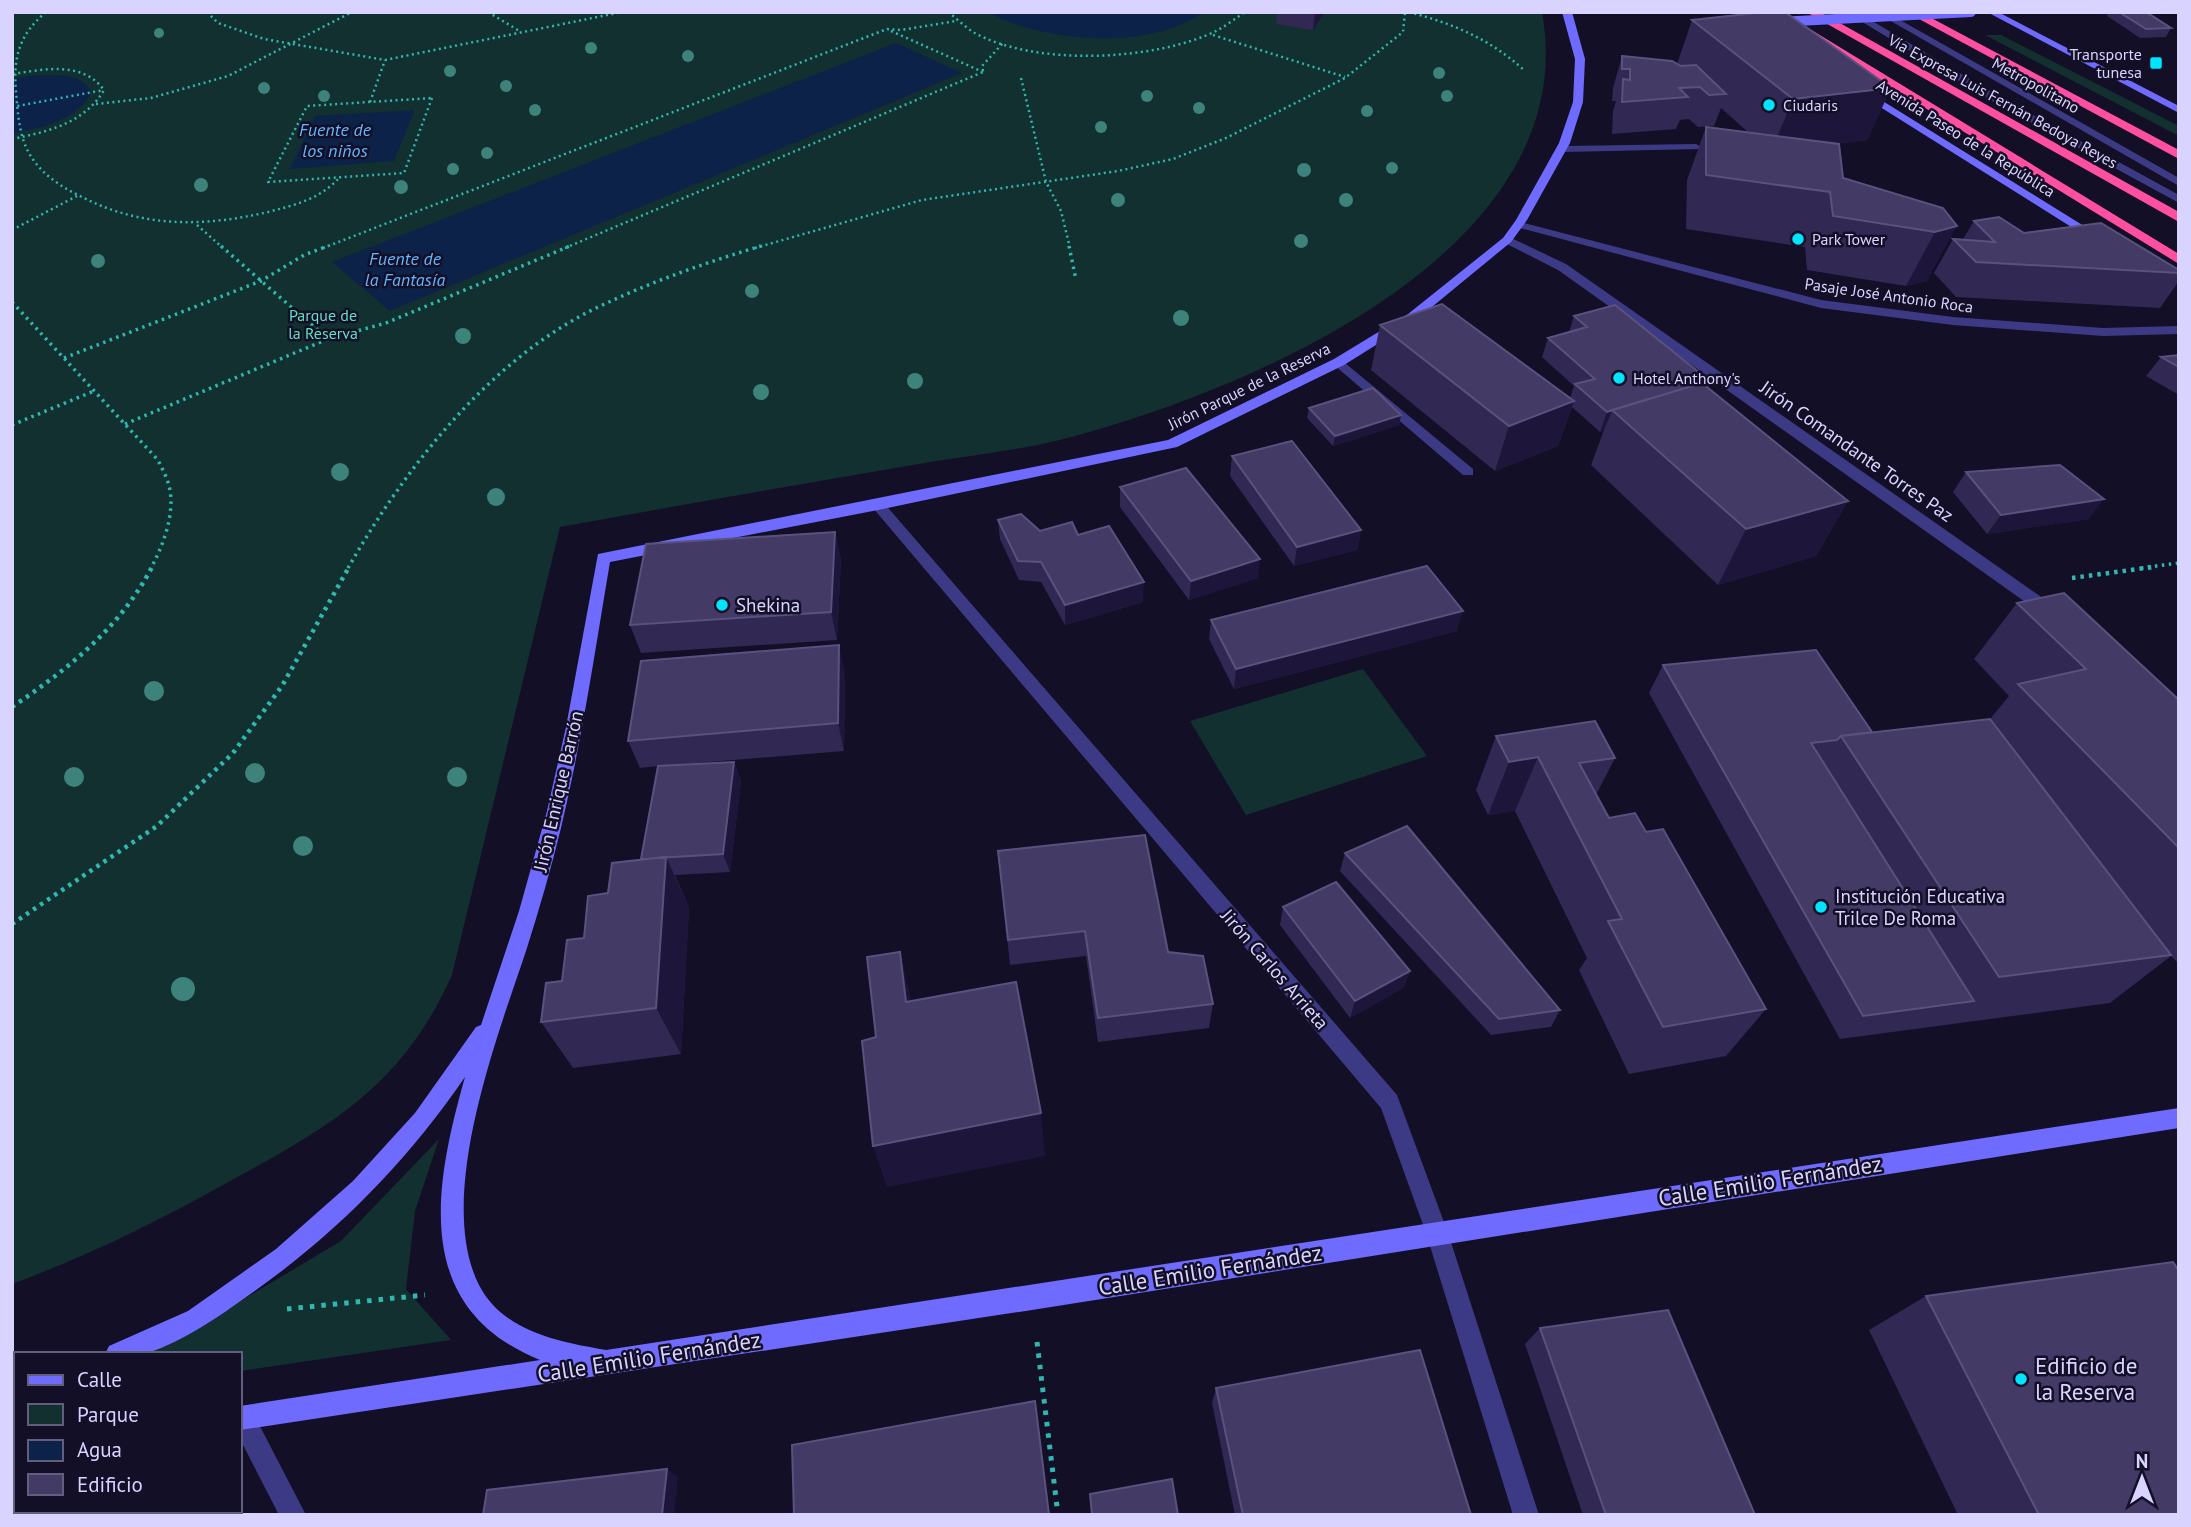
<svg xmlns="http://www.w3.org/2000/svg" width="2191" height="1527" viewBox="0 0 2191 1527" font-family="'PT Sans',sans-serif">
  <rect width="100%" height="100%" fill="#130f26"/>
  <path fill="#12302f" d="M 12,12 L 1542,12 C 1585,248 1256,387 1075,436 C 1021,451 963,456 907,466 C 791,486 675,506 560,527 L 452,975 C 401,1089 327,1128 223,1185 C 155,1223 85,1257 12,1284 Z
    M 1985,35 L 2001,35 L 2179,126 L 2179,136 Z
    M 1363,669 L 1427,756 L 1246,815 L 1190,721 Z
    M 439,1139 L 415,1211 L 406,1289 L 451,1340 L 240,1371 L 240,1354 L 134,1354 L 212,1318 L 341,1241 Z"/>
  <path fill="#0c2248" d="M 989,12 L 1203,12 C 1153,51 1041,43 989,12 Z
    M 896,43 L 962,73 L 390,311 L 332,262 Z
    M 38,75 C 57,75 81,73 91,91 C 81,120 39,128 12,134 L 12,79 Z
    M 415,110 L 394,161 L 290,169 L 315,116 Z"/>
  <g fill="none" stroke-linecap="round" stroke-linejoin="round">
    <path stroke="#2fb8b0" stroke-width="2.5" stroke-dasharray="2 3.5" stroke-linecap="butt" d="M 46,12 C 19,35 13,57 16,92 C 18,114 19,139 32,158 C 44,176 63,188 82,197 C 142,228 204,227 268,212 C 295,205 320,199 339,178
      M 207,12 L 218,23 L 264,39 L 385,60 L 622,12
      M 488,12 L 521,32
      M 948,12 C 956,18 964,26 973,32 C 1034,67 1157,61 1218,30 C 1227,25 1236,18 1245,12
      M 1409,12 C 1454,24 1490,39 1525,71
      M 891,31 L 983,72
      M 1213,35 L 1345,77
      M 983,71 L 982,66 L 1003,43
      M 1021,78 L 1046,182 L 1061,211 L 1070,248
      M 432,98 L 404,173 L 268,182 L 307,106 Z
      M 370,102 L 385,60
      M 96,104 L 151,98 L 228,76 L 352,12
      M 12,107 L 104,90
      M 12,139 C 47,132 85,123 104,90 C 83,61 44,69 13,74
      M 197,225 L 223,248
      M 12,230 L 77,196
      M 323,248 L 887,29 L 901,30 L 956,21
      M 565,248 L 983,72
      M 755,248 L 922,200 L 1118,171 L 1173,159 L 1226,138 L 1345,78 L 1403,32 L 1405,12"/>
    <path stroke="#2fb8b0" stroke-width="3.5" stroke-dasharray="2.5 4.5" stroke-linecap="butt" d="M 221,246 L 328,339
      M 1069,246 L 1076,280
      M 12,302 L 158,460 C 162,469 167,477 169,486 C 176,512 163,546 151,568
      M 64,358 L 261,281 L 304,255 L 328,246
      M 125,424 L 328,339 L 386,323 L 570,246
      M 12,425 L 94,391
      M 348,568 C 404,470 484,367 586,313 C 642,285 701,264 761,246
      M 2141,568 L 2179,563"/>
    <path stroke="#2fb8b0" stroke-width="4.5" stroke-dasharray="3.5 5" stroke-linecap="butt" d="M 2072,578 L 2153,567
      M 12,707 C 68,669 120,628 152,567
      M 12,924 L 157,826 L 233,753 L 282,686 L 349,567"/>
    <path stroke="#2fb8b0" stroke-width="5" stroke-dasharray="4.5 7" stroke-linecap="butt" d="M 287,1309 L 425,1295
      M 1037,1342 L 1058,1515"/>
    <path fill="#3d3a85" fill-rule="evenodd" d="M 1846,12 L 1857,12 L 2000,97 L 2179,195 L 2179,203 L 1992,101 Z
      M 1875,12 L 1886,12 L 2179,178 L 2179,186 Z
      M 1696,144 L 1701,147 L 1700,149 L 1564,152 L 1559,149 L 1564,146 Z
      M 1339,358 L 1473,469 L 1473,475 L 1463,475 L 1334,365 L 1332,362 Z"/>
    <path fill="#3d3a85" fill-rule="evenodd" d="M 1520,222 L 1821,300 L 1953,317 L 2103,328 L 2179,326 L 2179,334 L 2103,336 L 1953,325 L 1821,308 L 1516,227 L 1516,223 Z
      M 1507,236 L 1566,264 L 2057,608 L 2059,612 L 2057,616 L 2045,616 L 1558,270 L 1503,242 L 1501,240 Z
      M 878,500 L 883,502 L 1397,1095 L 1448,1233 L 1539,1515 L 1513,1515 L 1426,1233 L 1381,1108 L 873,508 L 871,505 L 873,502 Z
      M 242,1406 L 251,1409 L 306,1515 L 279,1515 L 240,1439 L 240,1407 Z"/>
    <path fill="#6f6bff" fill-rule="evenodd" d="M 1562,12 L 1572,12 L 1585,59 L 1583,102 L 1570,143 L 1527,220 L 1511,242 L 1416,320 L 1344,365 L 1177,447 L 878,510 L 610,562 C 595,651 582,740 561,828 C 551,869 539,910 526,951 C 497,1038 435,1198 479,1285 C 503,1332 560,1342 606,1350 L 2179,1108 L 2179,1128 L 1032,1310 L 240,1430 L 240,1406 L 540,1360 C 411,1308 434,1187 465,1077 C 406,1163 335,1235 249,1295 C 217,1318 185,1340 148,1353 C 135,1357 118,1354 105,1354 L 109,1346 L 188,1311 L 276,1249 L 353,1181 L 415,1113 L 476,1027 L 481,1025 L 519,911 L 547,811 L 566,727 L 598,554 L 1168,440 L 1334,359 L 1408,314 L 1503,238 L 1516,220 L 1559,143 L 1573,102 L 1575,59 Z
      M 1733,12 L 1744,12 L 1766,28 L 1758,30 Z
      M 1987,12 L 1998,12 L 2179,106 L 2179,113 Z
      M 1865,90 L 2100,236 L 2102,238 L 2092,240 L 1861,95 L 1860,93 Z
      M 16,1384 L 16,1408 L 12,1409 L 12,1385 Z
      M 12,1433 L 16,1433 L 16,1459 L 12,1459 Z"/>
    <path fill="#ff4fa3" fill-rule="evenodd" d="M 1769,12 L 1782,12 L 2179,254 L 2179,264 Z
      M 1806,12 L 1820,12 L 2179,212 L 2179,222 Z
      M 1906,12 L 1920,12 L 2179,150 L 2179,159 Z"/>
    <path stroke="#6f6bff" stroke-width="10" d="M 1777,22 L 1971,12"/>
  </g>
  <g fill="#3d827b">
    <circle cx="159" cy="33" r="5"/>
    <circle cx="591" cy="48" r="6"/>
    <circle cx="688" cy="56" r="6"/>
    <circle cx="450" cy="71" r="6"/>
    <circle cx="1439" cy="73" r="6"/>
    <circle cx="506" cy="86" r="6"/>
    <circle cx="264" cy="88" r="6"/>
    <circle cx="324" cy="96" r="6"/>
    <circle cx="1147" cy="96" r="6"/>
    <circle cx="1447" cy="96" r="6"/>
    <circle cx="1199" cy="108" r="6"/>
    <circle cx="535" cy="110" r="6"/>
    <circle cx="1367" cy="111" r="6"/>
    <circle cx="1101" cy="127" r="6"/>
    <circle cx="487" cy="153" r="6"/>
    <circle cx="1392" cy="168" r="6"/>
    <circle cx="453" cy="169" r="6"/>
    <circle cx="1304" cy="170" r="7"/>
    <circle cx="201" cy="185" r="7"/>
    <circle cx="401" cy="187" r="7"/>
    <circle cx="1118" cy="200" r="7"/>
    <circle cx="1346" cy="200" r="7"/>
    <circle cx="1301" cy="241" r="7"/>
    <circle cx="98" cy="261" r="7"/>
    <circle cx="752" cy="291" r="7"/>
    <circle cx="1181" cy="318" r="8"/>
    <circle cx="463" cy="336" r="8"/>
    <circle cx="915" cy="381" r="8"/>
    <circle cx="761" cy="392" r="8"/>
    <circle cx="340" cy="472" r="9"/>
    <circle cx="496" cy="497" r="9"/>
    <circle cx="154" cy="691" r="10"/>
    <circle cx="255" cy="773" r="10"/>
    <circle cx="74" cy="777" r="10"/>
    <circle cx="457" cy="777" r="10"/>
    <circle cx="303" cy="846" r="10"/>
    <circle cx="183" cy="989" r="12"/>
  </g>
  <path fill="#312854" d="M 1277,12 L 1325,12 L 1313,30 L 1276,24 Z
    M 2109,12 L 2146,12 L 2171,28 L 2166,37 L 2140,38 L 2107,16 Z
    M 1692,20 L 1891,88 L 1867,140 L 1836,144 L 1843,178 L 1943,208 L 1927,281 L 1906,286 L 1807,270 L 1805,247 L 1686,229 L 1687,180 L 1706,127 L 1749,133 L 1721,108 L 1714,126 L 1698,127 L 1689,119 L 1680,120 L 1676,129 L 1612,134 L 1613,111 L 1616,101 L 1612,101 L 1613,88 L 1622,56 L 1677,64 Z
    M 1974,221 L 2179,270 L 2179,281 L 2160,308 L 1956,297 L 1934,273 L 1953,239 L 1963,239 Z
    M 1574,316 L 1708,388 L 1848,501 L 1816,556 L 1718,585 L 1591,465 L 1604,430 L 1600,432 L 1572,407 L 1558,446 L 1495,471 L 1371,370 L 1380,325 L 1570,398 L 1574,386 L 1542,357 L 1548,338 L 1569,332 Z
    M 2179,355 L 2179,395 L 2146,376 L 2161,357 Z
    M 1309,408 L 1401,415 L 1399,425 L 1333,446 L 1307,418 Z
    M 1232,456 L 1361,530 L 1357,550 L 1294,566 L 1230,476 Z
    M 1966,472 L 2089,519 L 1987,534 L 1953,492 Z
    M 1120,487 L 1258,578 L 1189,600 L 1120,507 Z
    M 998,520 L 1040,531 L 1078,535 L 1143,602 L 1065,625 L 1041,582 L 1019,580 L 1000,539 Z
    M 835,532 L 841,560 L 837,640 L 641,653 L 630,625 Z
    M 2017,603 L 2179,700 L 2179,964 L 2171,956 L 2110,1003 L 1840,1039 L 1649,693 L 1663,665 L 1872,732 L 1990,719 L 2009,696 L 1974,659 Z
    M 1211,620 L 1457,631 L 1234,689 L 1209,639 Z
    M 845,673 L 844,751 L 660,766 L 734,762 L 741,781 L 730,872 L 675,875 L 689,907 L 681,1054 L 573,1068 L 541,1022 L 584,938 L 608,893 L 642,860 L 658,766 L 640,768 L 628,741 Z
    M 1496,736 L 1615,758 L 1596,795 L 1609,818 L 1646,832 L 1766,1009 L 1726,1056 L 1629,1074 L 1579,970 L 1587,958 L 1515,811 L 1488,815 L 1476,790 Z
    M 998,851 L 1168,952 L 1213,1004 L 1209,1028 L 1098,1042 L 1086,956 L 1010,965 Z
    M 1345,853 L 1560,1010 L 1551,1027 L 1491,1035 L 1340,871 Z
    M 1283,907 L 1410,971 L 1403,988 L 1350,1018 L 1280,925 Z
    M 1926,1296 L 2179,1515 L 1958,1515 L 1869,1330 Z
    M 1540,1328 L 1755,1515 L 1583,1515 L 1525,1344 Z
    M 1216,1388 L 1471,1515 L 1235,1515 L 1212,1403 Z"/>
  <path fill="#1d163a" d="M 1315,12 L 1325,12 L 1313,30 Z
    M 1891,88 L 1867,140 L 1771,152 L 1793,99 Z
    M 1957,226 L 1927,281 L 1906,286 L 1935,232 Z
    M 1711,382 L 1702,401 L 1613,410 Z
    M 1574,401 L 1558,446 L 1495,471 L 1509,426 Z
    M 1612,411 L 1604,430 L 1600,432 L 1607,412 Z
    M 1401,415 L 1399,425 L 1333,446 L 1335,436 Z
    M 2104,499 L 2089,519 L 1987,534 L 2001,515 Z
    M 1848,501 L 1816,556 L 1718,585 L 1746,529 Z
    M 1361,530 L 1357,550 L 1294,566 L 1297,547 Z
    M 835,532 L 841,560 L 837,640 L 831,612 Z
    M 1260,559 L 1258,578 L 1189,600 L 1191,581 Z
    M 1144,582 L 1143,602 L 1065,625 L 1065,605 Z
    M 1463,611 L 1457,631 L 1234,689 L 1236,669 Z
    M 839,645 L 845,673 L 844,751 L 838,723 Z
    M 1538,757 L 1515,811 L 1488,815 L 1509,762 Z
    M 734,762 L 741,781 L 730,872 L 723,854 Z
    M 666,857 L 689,907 L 681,1054 L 656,1008 Z
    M 900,952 L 911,1000 L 917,1049 L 906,1002 Z
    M 1410,971 L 1403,988 L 1350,1018 L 1355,1001 Z
    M 1041,1113 L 1045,1156 L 887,1187 L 873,1146 Z
    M 667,1469 L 678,1477 L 674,1515 L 662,1515 Z"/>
  <path fill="#433a66" stroke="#5a527e" stroke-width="2" d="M 1765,12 L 1785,12 L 1891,88 L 1793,99 L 1692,20 Z
    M 2119,12 L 2146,12 L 2171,28 L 2146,29 Z
    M 1622,56 L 1672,61 L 1681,66 L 1696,65 L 1726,94 L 1709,95 L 1700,87 L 1679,88 L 1688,97 L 1622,102 L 1623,79 L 1630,80 L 1630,69 L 1622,69 Z
    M 1706,127 L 1839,144 L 1843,178 L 1943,208 L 1957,226 L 1935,232 L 1833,216 L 1830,192 L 1706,175 Z
    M 1999,217 L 2024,233 L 2101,223 L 2179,270 L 2179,273 L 1976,262 L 1953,239 L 1995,242 L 1974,221 Z
    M 1442,304 L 1574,401 L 1509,426 L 1380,325 Z
    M 1615,305 L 1711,382 L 1703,384 L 1702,383 L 1607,412 L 1575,384 L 1595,379 L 1548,338 L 1587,327 L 1574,316 Z
    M 2179,355 L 2179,367 L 2161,357 Z
    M 1702,383 L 1848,501 L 1746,529 L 1612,410 Z
    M 1373,388 L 1401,415 L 1335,436 L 1309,408 Z
    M 1292,441 L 1361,530 L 1297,547 L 1232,456 Z
    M 2060,465 L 2104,499 L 2001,515 L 1966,472 Z
    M 1186,468 L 1260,559 L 1191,581 L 1120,487 Z
    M 1021,514 L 1040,531 L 1072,522 L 1078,535 L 1109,526 L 1144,582 L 1065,605 L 1041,562 L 1018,561 L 998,520 Z
    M 835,532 L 831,612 L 630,625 L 646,544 Z
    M 1427,566 L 1463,611 L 1236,669 L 1211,620 Z
    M 2064,593 L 2179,700 L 2179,848 L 2018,684 L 2086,669 L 2017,603 Z
    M 839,645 L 838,723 L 628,741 L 641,661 Z
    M 1816,650 L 1872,732 L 1841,736 L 1837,740 L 1811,743 L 1974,1001 L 1863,1016 L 1663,665 Z
    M 1990,719 L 2171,955 L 1999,977 L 1841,736 Z
    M 1595,721 L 1615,758 L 1579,763 L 1609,818 L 1635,813 L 1646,832 L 1663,829 L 1766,1009 L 1663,1027 L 1608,921 L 1622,919 L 1538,757 L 1509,762 L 1496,736 Z
    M 734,762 L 723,854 L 641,859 L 658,766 Z
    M 1407,826 L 1560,1010 L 1499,1019 L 1345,853 Z
    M 1145,835 L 1168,952 L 1203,956 L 1213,1004 L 1098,1018 L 1085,931 L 1008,940 L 998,851 Z
    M 666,857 L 656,1008 L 541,1022 L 546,983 L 562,981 L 567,940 L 584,938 L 588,896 L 608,893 L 612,863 Z
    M 1336,882 L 1410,971 L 1355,1001 L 1283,907 Z
    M 900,952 L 906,1002 L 1016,982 L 1041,1113 L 873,1146 L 862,1041 L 876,1037 L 867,957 Z
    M 2173,1262 L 2179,1271 L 2179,1515 L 2039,1515 L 1926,1296 Z
    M 1668,1310 L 1755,1515 L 1606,1515 L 1540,1328 Z
    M 1420,1350 L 1471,1515 L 1243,1515 L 1216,1388 Z
    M 1035,1401 L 1049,1515 L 794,1515 L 792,1445 Z
    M 667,1469 L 662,1515 L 483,1515 L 487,1490 Z
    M 1172,1479 L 1178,1515 L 1092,1515 L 1090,1494 Z"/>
  <g fill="#00e5ff" stroke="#130f26" stroke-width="2.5">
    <rect x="2149" y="56" width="14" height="14" rx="3.5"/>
    <circle cx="1769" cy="105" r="7"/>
    <circle cx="1798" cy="239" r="7"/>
    <circle cx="1619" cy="378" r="7"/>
    <circle cx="722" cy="605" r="7"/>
    <circle cx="1821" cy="907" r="7"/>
    <circle cx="2021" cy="1379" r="7"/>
  </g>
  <g text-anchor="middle" stroke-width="5" stroke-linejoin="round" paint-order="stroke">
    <g font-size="16" fill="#d9d4ff" stroke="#130f26" text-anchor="start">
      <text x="2142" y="60" text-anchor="end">Transporte<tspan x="2142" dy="18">tunesa</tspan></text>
      <text x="1783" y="111">Ciudaris</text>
      <text x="1812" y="245">Park Tower</text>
      <text x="1633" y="384">Hotel Anthony's</text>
    </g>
    <g font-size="16" fill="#d9d4ff" stroke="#130f26">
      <text transform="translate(2036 85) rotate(29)" y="6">Metropolitano</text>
      <text transform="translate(2003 101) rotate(29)" y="6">Vía Expresa Luis Fernán Bedoya Reyes</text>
      <text transform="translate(1966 138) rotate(32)" y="6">Avenida Paseo de la República</text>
      <text transform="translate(1889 295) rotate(8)" y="6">Pasaje José Antonio Roca</text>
      <text transform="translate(1249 386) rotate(-26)" y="6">Jirón Parque de la Reserva</text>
    </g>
    <g font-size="16" fill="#5fe0c0" stroke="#130f26">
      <text x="323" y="321">Parque de<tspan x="323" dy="18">la Reserva</tspan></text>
    </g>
    <g font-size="18" font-style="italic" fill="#62b6ff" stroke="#130f26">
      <text x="335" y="136">Fuente de<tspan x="335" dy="21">los niños</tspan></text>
      <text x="405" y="265">Fuente de<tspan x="405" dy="21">la Fantasía</tspan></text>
    </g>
    <g font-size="19" fill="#d9d4ff" stroke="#130f26">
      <text transform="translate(1857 451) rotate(35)" y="7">Jirón Comandante Torres Paz</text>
      <text transform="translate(558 791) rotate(-77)" y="7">Jirón Enrique Barrón</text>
      <text transform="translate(1275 969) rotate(49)" y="7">Jirón Carlos Arrieta</text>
    </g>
    <g font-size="19" fill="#d9d4ff" stroke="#130f26" text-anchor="start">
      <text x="736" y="612">Shekina</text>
      <text x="1835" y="903">Institución Educativa<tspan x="1835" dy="22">Trilce De Roma</tspan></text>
    </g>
    <g font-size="23" fill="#d9d4ff" stroke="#130f26">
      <text transform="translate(1770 1181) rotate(-9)" y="8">Calle Emilio Fernández</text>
      <text transform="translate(1210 1270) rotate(-9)" y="8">Calle Emilio Fernández</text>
      <text transform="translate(649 1357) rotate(-9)" y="8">Calle Emilio Fernández</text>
    </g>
    <g font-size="23" fill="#d9d4ff" stroke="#130f26" text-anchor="start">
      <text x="2035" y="1374">Edificio de<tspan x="2035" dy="26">la Reserva</tspan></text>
    </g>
  </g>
  <rect width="2191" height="1527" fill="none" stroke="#d9d4ff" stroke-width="28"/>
  <rect x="14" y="1352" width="228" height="161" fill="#130f26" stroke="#625e7d" stroke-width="2"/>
  <rect x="28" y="1375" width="35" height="10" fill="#6f6bff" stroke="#625e7d" stroke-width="2"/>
  <text x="77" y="1387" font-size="21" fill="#d9d4ff">Calle</text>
  <rect x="28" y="1404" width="35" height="21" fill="#12302f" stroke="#625e7d" stroke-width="2"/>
  <text x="77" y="1422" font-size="21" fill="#d9d4ff">Parque</text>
  <rect x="28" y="1440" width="35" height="21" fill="#0c2248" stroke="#625e7d" stroke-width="2"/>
  <text x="77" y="1457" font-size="21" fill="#d9d4ff">Agua</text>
  <rect x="28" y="1474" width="35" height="21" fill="#433a66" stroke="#625e7d" stroke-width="2"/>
  <text x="77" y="1492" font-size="21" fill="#d9d4ff">Edificio</text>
  <g transform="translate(2142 1478)" stroke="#130f26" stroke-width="5" paint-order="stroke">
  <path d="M0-5L12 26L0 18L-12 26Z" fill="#d9d4ff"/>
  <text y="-10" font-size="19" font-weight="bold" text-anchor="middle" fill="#d9d4ff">N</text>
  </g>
</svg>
